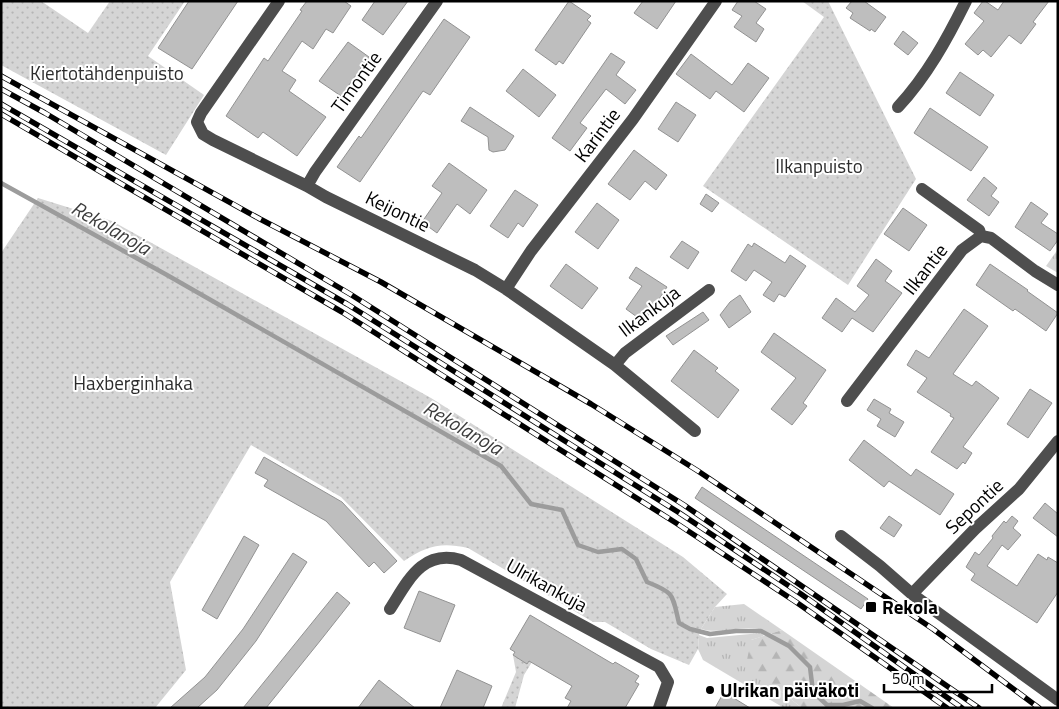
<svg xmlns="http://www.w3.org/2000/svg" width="1059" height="709" viewBox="0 0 1059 709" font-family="'Titillium Web',sans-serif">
  <defs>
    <pattern id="grass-tufts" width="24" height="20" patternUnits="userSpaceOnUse" patternTransform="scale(1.25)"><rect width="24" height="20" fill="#d5d5d5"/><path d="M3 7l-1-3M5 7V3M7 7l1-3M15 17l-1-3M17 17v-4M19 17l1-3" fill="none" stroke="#b5b5b5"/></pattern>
    <pattern id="forest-firs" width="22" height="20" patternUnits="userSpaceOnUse" patternTransform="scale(1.25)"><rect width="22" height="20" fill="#d5d5d5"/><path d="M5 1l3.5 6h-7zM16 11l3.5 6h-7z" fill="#b5b5b5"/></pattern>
    <pattern id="park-dots" width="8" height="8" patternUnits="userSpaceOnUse" patternTransform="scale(1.25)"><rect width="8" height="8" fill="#d5d5d5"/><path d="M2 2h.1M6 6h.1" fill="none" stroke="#b5b5b5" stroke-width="1.8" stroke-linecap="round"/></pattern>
  </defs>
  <rect width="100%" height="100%" fill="#fff"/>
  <path fill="url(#grass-tufts)" d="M 1058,249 L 1058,273 L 1046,266 Z
    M 744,604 L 782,630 L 770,634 C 750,620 723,636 701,629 L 715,607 Z
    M 761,633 L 764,636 L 751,640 L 779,690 L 802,708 L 784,708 L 703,660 L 698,649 L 699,635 L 707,638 Z"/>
  <path fill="url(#forest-firs)" d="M 782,630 L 894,708 L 802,708 L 779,690 L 745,670 L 751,640 Z"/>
  <path fill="url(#park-dots)" d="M 1,1 L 41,1 L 88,33 L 110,1 L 185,1 L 148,56 L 204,95 L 166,155 L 1,65 Z
    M 802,1 L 828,1 L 916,179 L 848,285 L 703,186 L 824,17 Z
    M 38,198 L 112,221 L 431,398 L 683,557 L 727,594 L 715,607 L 701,629 L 699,635 L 698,649 L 689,665 L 651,649 L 605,622 L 593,622 L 468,548 C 440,542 427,546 404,561 L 341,497 L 251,445 L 170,582 L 186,670 L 155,708 L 3,708 L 1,706 L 1,253 Z
    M 513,655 L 527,664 L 529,661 L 532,662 L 524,675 L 515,708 L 501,708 L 516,672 Z"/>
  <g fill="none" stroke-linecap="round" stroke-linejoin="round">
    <path stroke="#9c9c9c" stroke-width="4.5" d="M 1,183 L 167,275 L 501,466 L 531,504 L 562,510 L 578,545 L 598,552 L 622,549 L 636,559 L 647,582 C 675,593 672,594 679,623 L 690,629 L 710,634 L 736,631 L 761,631 L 789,646 L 810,667 L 813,692 L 827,705 L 843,705 L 860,701 L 872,708"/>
  </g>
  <path fill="#bebebe" stroke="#929292" d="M 189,1 L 238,1 L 192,69 L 158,48 Z
    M 307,1 L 344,1 L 351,6 L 333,33 L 326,29 L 313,49 L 302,41 L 282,71 L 296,80 L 289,91 L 326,117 L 297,156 L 263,132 L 258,138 L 226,116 L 264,58 L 268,61 L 302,11 L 300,10 Z
    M 375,1 L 408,1 L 383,35 L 362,20 Z
    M 569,1 L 591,16 L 587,20 L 591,23 L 563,64 L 559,61 L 556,65 L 535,50 Z
    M 643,1 L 676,1 L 657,29 L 634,13 Z
    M 738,1 L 754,1 L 766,9 L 756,23 L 764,29 L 756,42 L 734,27 L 742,16 L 732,10 Z
    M 852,1 L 864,1 L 886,17 L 875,32 L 871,29 L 870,31 L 850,18 L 853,13 L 846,8 Z
    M 983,1 L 985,1 L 998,10 L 1004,1 L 1049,1 L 1033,22 L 1036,24 L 1021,44 L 1009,35 L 991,57 L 983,50 L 978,55 L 965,44 L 984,21 L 974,13 Z
    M 444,19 L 470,37 L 430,95 L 423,91 L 360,182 L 337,167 L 359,136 L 361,138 Z
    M 903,31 L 918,43 L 908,55 L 894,44 Z
    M 348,42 L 369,57 L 341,96 L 319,81 Z
    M 611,53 L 625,62 L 616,75 L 636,90 L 625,104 L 606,89 L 580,123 L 587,128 L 570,151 L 552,138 Z
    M 691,54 L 732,85 L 748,63 L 769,78 L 744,112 L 716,91 L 710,99 L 676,74 Z
    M 523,69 L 556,95 L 539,117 L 506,91 Z
    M 960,72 L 994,95 L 980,116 L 946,93 Z
    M 676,102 L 696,115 L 678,142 L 658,129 Z
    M 470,107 L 514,136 L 505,150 L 493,152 L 489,150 L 488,137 L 461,121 Z
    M 930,108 L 988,147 L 971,171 L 914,133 Z
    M 634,150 L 667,175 L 656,190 L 645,181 L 630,200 L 608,184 Z
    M 449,163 L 487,190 L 470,214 L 457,204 L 437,233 L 422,222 L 442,193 L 432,186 Z
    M 984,177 L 997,188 L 991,196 L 999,202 L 989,216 L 967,200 Z
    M 515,190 L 538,205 L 523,227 L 518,223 L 508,238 L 490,226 Z
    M 706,194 L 719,203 L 712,212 L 700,204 Z
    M 1031,202 L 1048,214 L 1041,223 L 1058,234 L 1058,240 L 1050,251 L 1015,227 Z
    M 597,203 L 619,220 L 598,249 L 575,232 Z
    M 903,208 L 927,225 L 909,251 L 884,234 Z
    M 682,241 L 699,252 L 688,269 L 670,257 Z
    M 754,243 L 785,263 L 790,255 L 806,266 L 785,297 L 779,294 L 774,302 L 763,295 L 772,282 L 754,270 L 746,281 L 731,271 L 748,244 L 752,247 Z
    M 876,259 L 892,271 L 885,281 L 902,293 L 873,332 L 852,318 L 842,332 L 822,318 L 836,298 L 855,312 L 869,295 L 857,286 Z
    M 566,264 L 598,288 L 582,309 L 550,286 Z
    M 990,264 L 1028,290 L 1027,291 L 1058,313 L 1046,331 L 1015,309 L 1013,311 L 976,285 Z
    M 636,267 L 667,287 L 644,322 L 626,309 L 642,286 L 629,278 Z
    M 740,295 L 751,312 L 729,328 L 720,315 L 730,302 Z
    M 964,309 L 988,326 L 953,374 L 972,386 L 976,381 L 999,398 L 963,447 L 972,453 L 965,464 L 963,462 L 957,469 L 931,452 L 954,418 L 950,416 L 951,414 L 917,392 L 927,378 L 907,365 L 916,350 L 929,358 Z
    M 703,312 L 709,320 L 673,345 L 666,336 Z
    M 774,333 L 826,370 L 803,403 L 807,406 L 792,425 L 771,409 L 796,378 L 761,352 Z
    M 694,350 L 718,368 L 715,371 L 739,390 L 718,418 L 671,381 Z
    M 1030,389 L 1052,403 L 1028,438 L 1007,424 Z
    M 874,399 L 891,409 L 889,413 L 904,422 L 895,437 L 877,426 L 881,419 L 867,410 Z
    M 864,440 L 911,476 L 916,469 L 954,494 L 940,515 L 889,481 L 884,487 L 849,460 Z
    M 264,457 L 342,502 L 397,561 L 384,573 L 374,562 L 369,567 L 326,521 L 264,486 L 268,480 L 255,473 Z
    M 702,487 L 868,599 L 861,609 L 695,498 Z
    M 1045,503 L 1058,514 L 1058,537 L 1033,518 Z
    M 889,516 L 902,525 L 894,537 L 880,528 Z
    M 1012,516 L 1018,521 L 1013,528 L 1021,535 L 1008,550 L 1002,545 L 987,566 L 1017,586 L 1038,554 L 1047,560 L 1048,557 L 1058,563 L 1058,592 L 1037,623 L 971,580 L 975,574 L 966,567 L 975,552 L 979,555 L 993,538 L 992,536 L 1004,521 L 1006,523 Z
    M 244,536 L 259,545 L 217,619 L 202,610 Z
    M 293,553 L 307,562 L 256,641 L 217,690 L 197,708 L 170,708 L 205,677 L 243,629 Z
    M 419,591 L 455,605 L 440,642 L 404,628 Z
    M 337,592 L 350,603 L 320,641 L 266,708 L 243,708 Z
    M 530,615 L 613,664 L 615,662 L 639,676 L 635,682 L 639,684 L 625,708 L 567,708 L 571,701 L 565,698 L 572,686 L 529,661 L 527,664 L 513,655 L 515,652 L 510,649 Z
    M 457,670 L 492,686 L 483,708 L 440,708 Z
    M 379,680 L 384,684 L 415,708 L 358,708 Z
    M 724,692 L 750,708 L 715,708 Z"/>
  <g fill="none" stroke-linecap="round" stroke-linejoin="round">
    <path stroke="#4e4e4e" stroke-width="12" d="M 279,1 L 201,113 L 197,122 L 203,134 L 213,140 L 307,186 L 326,197 L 475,270 L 506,289 L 615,365 L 695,431
      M 898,107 C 927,76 947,39 966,1
      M 307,186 L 315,172 L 437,1
      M 922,189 L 979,230 L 981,236
      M 506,289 L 531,251 L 633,119 L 716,1
      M 615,365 L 625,353 L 709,290
      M 847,401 L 962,250 L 981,236 L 991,238 L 1035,271 L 1058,285
      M 841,536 L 880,566 L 912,594 L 1058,700
      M 912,594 L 975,529 L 1019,489 L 1058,441
      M 390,609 C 408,581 422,549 461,560 L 659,667 L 668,682 L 659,708"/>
    <defs>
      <path id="rail" d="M 1,76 L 260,219 L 381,282 L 591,404 L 698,471 L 933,629 L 1039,708
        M 1,89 L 45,113 L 350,294 L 684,505 L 979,708
        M 1,104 L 347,304 L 678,512 L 801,594 L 962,708
        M 1,114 L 342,312 L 676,523 L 796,602 L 947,708"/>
    </defs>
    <use href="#rail" stroke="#000" stroke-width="5.5"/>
    <use href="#rail" stroke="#fff" stroke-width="4" stroke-dasharray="11" stroke-linecap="butt"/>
  </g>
  <g fill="#000" stroke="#fff" stroke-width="2">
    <rect x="865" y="601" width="12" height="12" rx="2.5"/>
    <circle cx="710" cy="690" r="5"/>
  </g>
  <g text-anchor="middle" stroke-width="4" stroke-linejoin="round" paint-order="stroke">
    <g font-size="19" fill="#2c2c2c" stroke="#fff">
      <text x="107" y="80">Kiertotähdenpuisto</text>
      <text x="819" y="173">Ilkanpuisto</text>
      <text x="133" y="390">Haxberginhaka</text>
    </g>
    <g font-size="19" fill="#000" stroke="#fff">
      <text transform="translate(356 82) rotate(-54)" y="7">Timontie</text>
      <text transform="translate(597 135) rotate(-53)" y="7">Karintie</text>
      <text transform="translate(398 211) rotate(26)" y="7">Keijontie</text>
      <text transform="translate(925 269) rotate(-52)" y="7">Ilkantie</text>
      <text transform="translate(649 311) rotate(-37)" y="7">Ilkankuja</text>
      <text transform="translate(974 506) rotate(-43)" y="7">Sepontie</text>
      <text transform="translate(547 585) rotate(29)" y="7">Ulrikankuja</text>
    </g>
    <g font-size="19" font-weight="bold" fill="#000" stroke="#fff" text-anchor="start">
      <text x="882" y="614">Rekola</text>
      <text x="720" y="697">Ulrikan päiväkoti</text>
    </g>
    <g font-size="20" font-style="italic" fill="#3d3d3d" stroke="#fff">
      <text transform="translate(111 228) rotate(30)" y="7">Rekolanoja</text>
      <text transform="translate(463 428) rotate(30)" y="7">Rekolanoja</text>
    </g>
  </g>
  <rect width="1059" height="709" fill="none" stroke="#000000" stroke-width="5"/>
  <path d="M884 684v8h108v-8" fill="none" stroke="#000000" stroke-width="2.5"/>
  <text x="892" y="684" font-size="15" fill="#000000" stroke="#ffffff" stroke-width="4" paint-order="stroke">50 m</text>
</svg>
